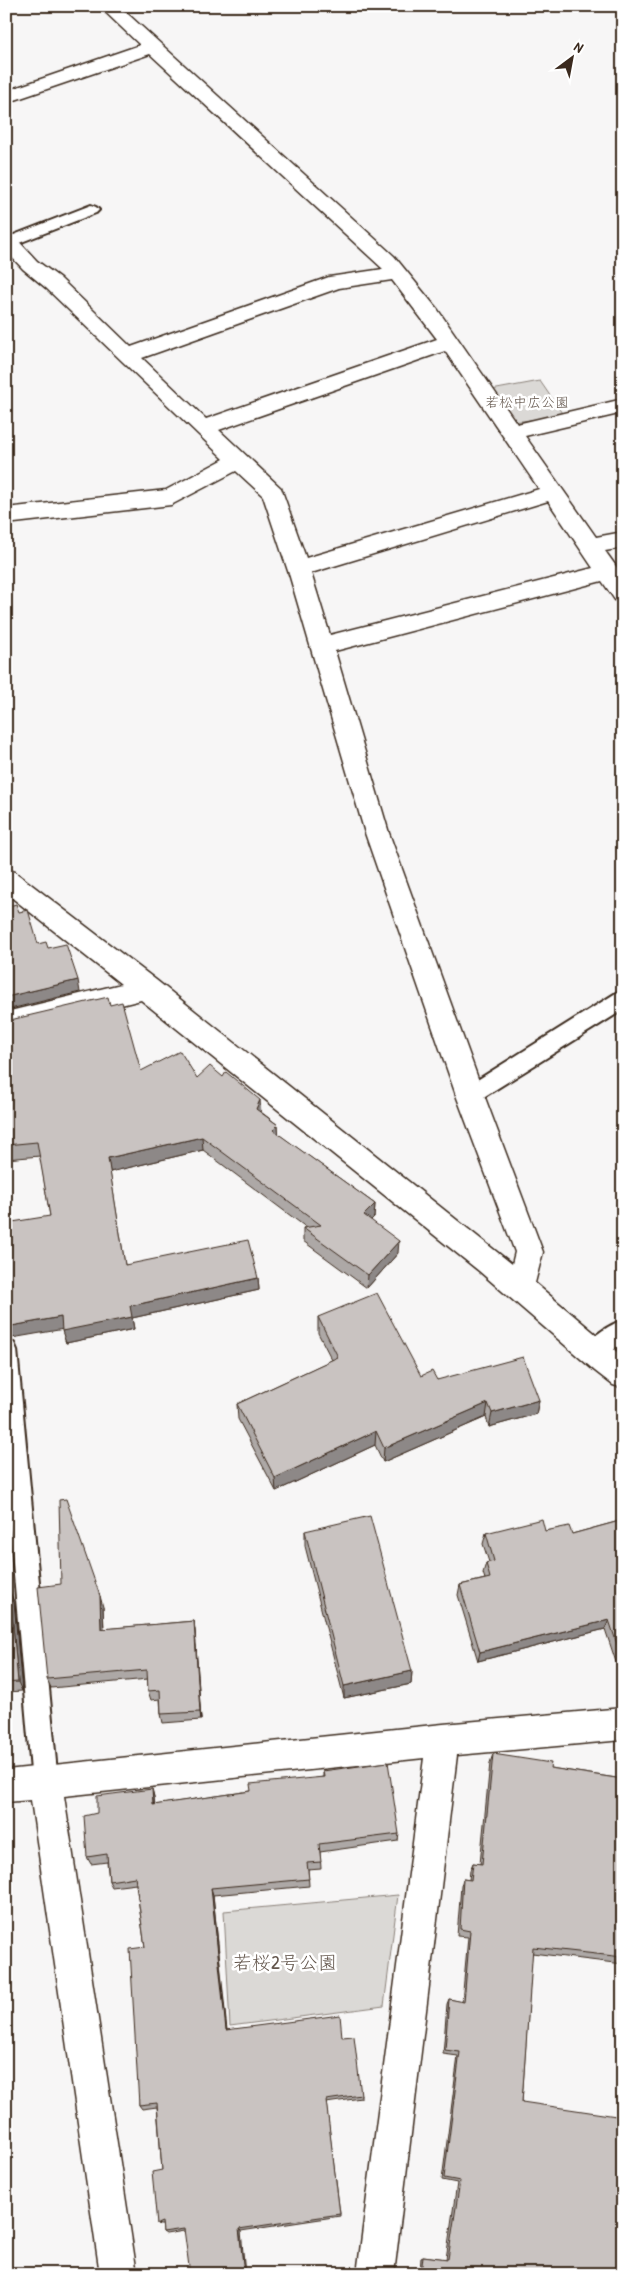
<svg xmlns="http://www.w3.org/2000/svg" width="629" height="2280" viewBox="0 0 629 2280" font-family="'Patrick Hand','Klee One',sans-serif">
  <rect width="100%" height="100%" fill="#f7f6f6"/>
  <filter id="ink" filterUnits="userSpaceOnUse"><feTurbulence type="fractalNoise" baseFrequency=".02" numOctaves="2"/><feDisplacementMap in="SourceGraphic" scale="10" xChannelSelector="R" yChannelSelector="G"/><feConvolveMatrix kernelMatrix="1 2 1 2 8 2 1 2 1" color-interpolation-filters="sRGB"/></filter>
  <g filter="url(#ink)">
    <path fill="#dbd9d6" stroke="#8b827a" d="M 540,381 L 564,416 L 513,422 L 486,391 Z
      M 398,1895 L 384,2006 L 230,2026 L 224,1911 Z"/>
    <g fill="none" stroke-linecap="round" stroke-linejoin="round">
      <defs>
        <path id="service" d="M 91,205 L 96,207 L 99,210 L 96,213 L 14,245 L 6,246 L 6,238 Z
          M 623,991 L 623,1010 L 477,1101 L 470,1104 L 463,1101 L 460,1095 L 463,1089 L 616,993 Z
          M 623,1320 L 623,1343 L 601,1359 L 593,1362 L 585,1359 L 582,1352 C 588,1338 609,1325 623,1320 Z
          M 6,1340 L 14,1343 L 17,1350 L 58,1783 L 54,1792 L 45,1796 L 36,1792 L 32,1783 L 6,1483 Z"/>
        <path id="minor" d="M 99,6 L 119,6 L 394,256 L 438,310 L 517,424 L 623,399 L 623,413 L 525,436 L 596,537 L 623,532 L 623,548 L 605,551 L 623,576 L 623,602 L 615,600 L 602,581 L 335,651 L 389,833 L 484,1095 L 543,1252 L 535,1283 L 623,1357 L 623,1388 L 613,1385 L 595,1371 L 479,1271 L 141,1000 L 6,1034 L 6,1012 L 121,984 L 6,893 L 6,869 L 15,872 L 156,980 L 512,1264 L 515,1252 L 456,1095 L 365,833 L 290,577 L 263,496 L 236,471 L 171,505 L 6,524 L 6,508 L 166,490 L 224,459 L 46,288 L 23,269 L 6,251 L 6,233 L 13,235 L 37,261 L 60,278 L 131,347 L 329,277 L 383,269 L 150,54 L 6,103 L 6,91 L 140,45 ZM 392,280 L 437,339 L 206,419 L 142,358 L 339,288 ZM 445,351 L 539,489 L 306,558 L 281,488 L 219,430 ZM 548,501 L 593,568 L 330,635 L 311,573 Z
          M 623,1708 L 623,1740 L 457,1755 L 394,2274 L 357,2274 L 424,1758 L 64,1796 L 137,2274 L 100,2274 L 31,1800 L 6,1802 L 6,1770 L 443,1724 Z"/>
      </defs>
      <use href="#service" stroke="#3b2a1e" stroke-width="4"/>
      <use href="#minor" stroke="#3b2a1e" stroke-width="3"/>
      <use href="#service" fill="#fff" fill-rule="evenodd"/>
      <use href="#minor" fill="#fff" fill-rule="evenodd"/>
    </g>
    <path fill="#ada8a6" stroke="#3b2a1e" d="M 110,1005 L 141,1071 L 197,1078 L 261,1112 L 278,1125 L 278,1134 L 375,1204 L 374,1217 L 371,1220 L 398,1253 L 367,1288 L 303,1241 L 303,1228 L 307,1228 L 203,1150 L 110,1172 L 125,1265 L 258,1278 L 259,1290 L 132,1318 L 134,1329 L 66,1343 L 62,1329 L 50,1216 L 40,1156 L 6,1159 L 6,1027 Z
      M 318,1317 L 421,1376 L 437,1380 L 539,1400 L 536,1414 L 489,1427 L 486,1417 L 383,1462 L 375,1445 L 276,1491 L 238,1419 L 237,1404 L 332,1360 L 318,1333 Z
      M 623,1520 L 623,1663 L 617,1665 L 605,1629 L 478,1661 L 458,1595 L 460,1585 L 485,1579 L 483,1573 L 486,1563 L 489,1562 L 483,1544 L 486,1533 L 545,1531 L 572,1534 Z
      M 305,1531 L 412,1671 L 411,1684 L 344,1698 L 305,1546 Z
      M 10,1592 L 14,1602 L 22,1691 L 7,1692 L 11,1744 L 6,1745 L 6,1593 Z
      M 103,1607 L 104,1629 L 194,1621 L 195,1631 L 201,1720 L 163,1723 L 161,1714 L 160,1699 L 151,1700 L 148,1691 L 148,1679 L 51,1688 L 47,1679 Z
      M 493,1754 L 550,1768 L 623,1779 L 623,1964 L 532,1953 L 522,2102 L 623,2274 L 420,2274 L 421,2257 L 423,2256 L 446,2259 L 457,2183 L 442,2180 L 458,2056 L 443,2054 L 447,2004 L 449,1999 L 462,2002 L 468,1937 L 457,1936 L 461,1886 L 463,1879 L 469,1880 L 470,1870 L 473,1863 L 480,1864 L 490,1763 Z
      M 323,1771 L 399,1834 L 398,1841 L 320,1852 L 321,1869 L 308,1870 L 309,1886 L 213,1895 L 227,2030 L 342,2037 L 361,2095 L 361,2098 L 326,2103 L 340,2214 L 340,2216 L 241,2231 L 184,2231 L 166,2234 L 163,2232 L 163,2225 L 160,2225 L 157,2224 L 162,2170 L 157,2107 L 142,2109 L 139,2105 L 145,1947 L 136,1884 L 112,1887 L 109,1881 L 107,1862 L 91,1864 L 87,1857 L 97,1813 L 152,1789 L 154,1797 L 155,1805 L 251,1791 L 323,1777 Z"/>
    <path fill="#8d8887" stroke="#3b2a1e" d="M 78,980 L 80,992 L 6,1010 L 6,997 Z
      M 260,1100 L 261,1114 L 256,1109 Z
      M 278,1125 L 279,1139 L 273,1130 Z
      M 202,1137 L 203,1150 L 110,1172 L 108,1158 Z
      M 375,1204 L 374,1217 L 363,1228 L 364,1215 Z
      M 399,1241 L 398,1253 L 367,1288 L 368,1275 Z
      M 258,1278 L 259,1290 L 132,1318 L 134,1329 L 66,1343 L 62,1331 L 130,1306 Z
      M 61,1317 L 64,1329 L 6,1339 L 6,1327 Z
      M 539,1400 L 536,1414 L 489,1427 L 492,1413 Z
      M 488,1403 L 486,1417 L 383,1462 L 384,1448 Z
      M 376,1431 L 375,1445 L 276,1491 L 275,1478 Z
      M 10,1592 L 14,1602 L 22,1691 L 18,1682 Z
      M 100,1596 L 103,1607 L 104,1639 L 101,1629 Z
      M 609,1620 L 605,1629 L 478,1661 L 480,1652 Z
      M 194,1621 L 195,1631 L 201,1720 L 200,1712 Z
      M 623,1655 L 623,1663 L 617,1665 L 621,1656 Z
      M 412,1671 L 411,1684 L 344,1698 L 344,1686 Z
      M 6,1691 L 7,1692 L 11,1744 L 7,1736 L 6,1726 Z
      M 152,1789 L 154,1797 L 155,1813 L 153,1805 Z
      M 211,1888 L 213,1895 L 227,2035 L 226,2030 Z
      M 239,2229 L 241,2231 L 245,2274 L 244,2274 Z"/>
    <path fill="#c9c3c1" stroke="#3b2a1e" d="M 16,904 L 19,912 L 28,910 L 38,944 L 46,942 L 48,948 L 66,944 L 78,980 L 6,997 L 6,907 Z
      M 108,997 L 110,1005 L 122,1002 L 141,1071 L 180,1051 L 197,1078 L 210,1066 L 223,1077 L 226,1072 L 260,1100 L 256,1109 L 278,1125 L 273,1130 L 375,1204 L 364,1215 L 399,1241 L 368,1275 L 303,1228 L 321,1225 L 202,1137 L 108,1158 L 125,1265 L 248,1240 L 258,1278 L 130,1306 L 132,1317 L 62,1331 L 61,1317 L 6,1327 L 6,1223 L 50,1216 L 37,1142 L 6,1145 L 6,1027 L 7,1027 L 6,1021 Z
      M 377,1293 L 421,1376 L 432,1371 L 437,1380 L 523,1357 L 539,1400 L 492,1413 L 488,1403 L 384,1448 L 376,1431 L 275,1478 L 237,1404 L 338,1357 L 318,1317 Z
      M 66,1499 L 100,1596 L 101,1629 L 194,1621 L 200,1712 L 161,1714 L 160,1690 L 148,1691 L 147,1670 L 47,1679 L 38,1587 L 61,1584 L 59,1500 Z
      M 370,1516 L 412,1671 L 344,1686 L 305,1531 Z
      M 542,1519 L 545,1531 L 569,1526 L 572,1534 L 623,1520 L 623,1655 L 621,1656 L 609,1620 L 480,1652 L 460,1585 L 490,1578 L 486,1563 L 494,1561 L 486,1533 Z
      M 10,1592 L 18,1682 L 6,1683 L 6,1593 Z
      M 493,1754 L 551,1763 L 550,1768 L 623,1779 L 623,1957 L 533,1947 L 522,2102 L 623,2117 L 623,2274 L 421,2274 L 423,2256 L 448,2259 L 460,2181 L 444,2178 L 460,2052 L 445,2050 L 449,1999 L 464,2002 L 470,1931 L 460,1929 L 463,1879 L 471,1880 L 473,1863 L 482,1864 Z
      M 388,1762 L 399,1834 L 319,1844 L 321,1862 L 307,1863 L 309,1879 L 211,1888 L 226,2030 L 340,2015 L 342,2037 L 354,2036 L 361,2095 L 326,2100 L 340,2214 L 239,2229 L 244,2274 L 190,2274 L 184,2229 L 163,2232 L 162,2222 L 157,2224 L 152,2172 L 162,2170 L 157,2103 L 139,2105 L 130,1949 L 145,1947 L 135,1877 L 109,1881 L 107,1854 L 87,1857 L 84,1816 L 97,1813 L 97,1796 L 152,1789 L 153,1805 L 251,1791 L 250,1784 L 324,1777 L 323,1771 Z"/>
  </g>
  <g text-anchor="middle" stroke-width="5" stroke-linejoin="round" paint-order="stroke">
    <g font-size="14" fill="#63564c" stroke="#fff">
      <text x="527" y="407">若松中広公園</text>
    </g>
    <g font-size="19" fill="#63564c" stroke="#fff">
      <text x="285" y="1969">若桜2号公園</text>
    </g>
  </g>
  <rect width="629" height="2280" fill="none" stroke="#fff" stroke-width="25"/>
  <rect x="12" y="12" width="604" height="2255" fill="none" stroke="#3b2a1e" stroke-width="2" filter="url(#ink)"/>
  <g transform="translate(572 58) rotate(32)" stroke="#ffffff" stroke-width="4" paint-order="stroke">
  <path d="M0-4L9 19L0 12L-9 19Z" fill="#3b2a1e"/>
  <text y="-8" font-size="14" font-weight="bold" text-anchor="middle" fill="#3b2a1e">N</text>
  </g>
</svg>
